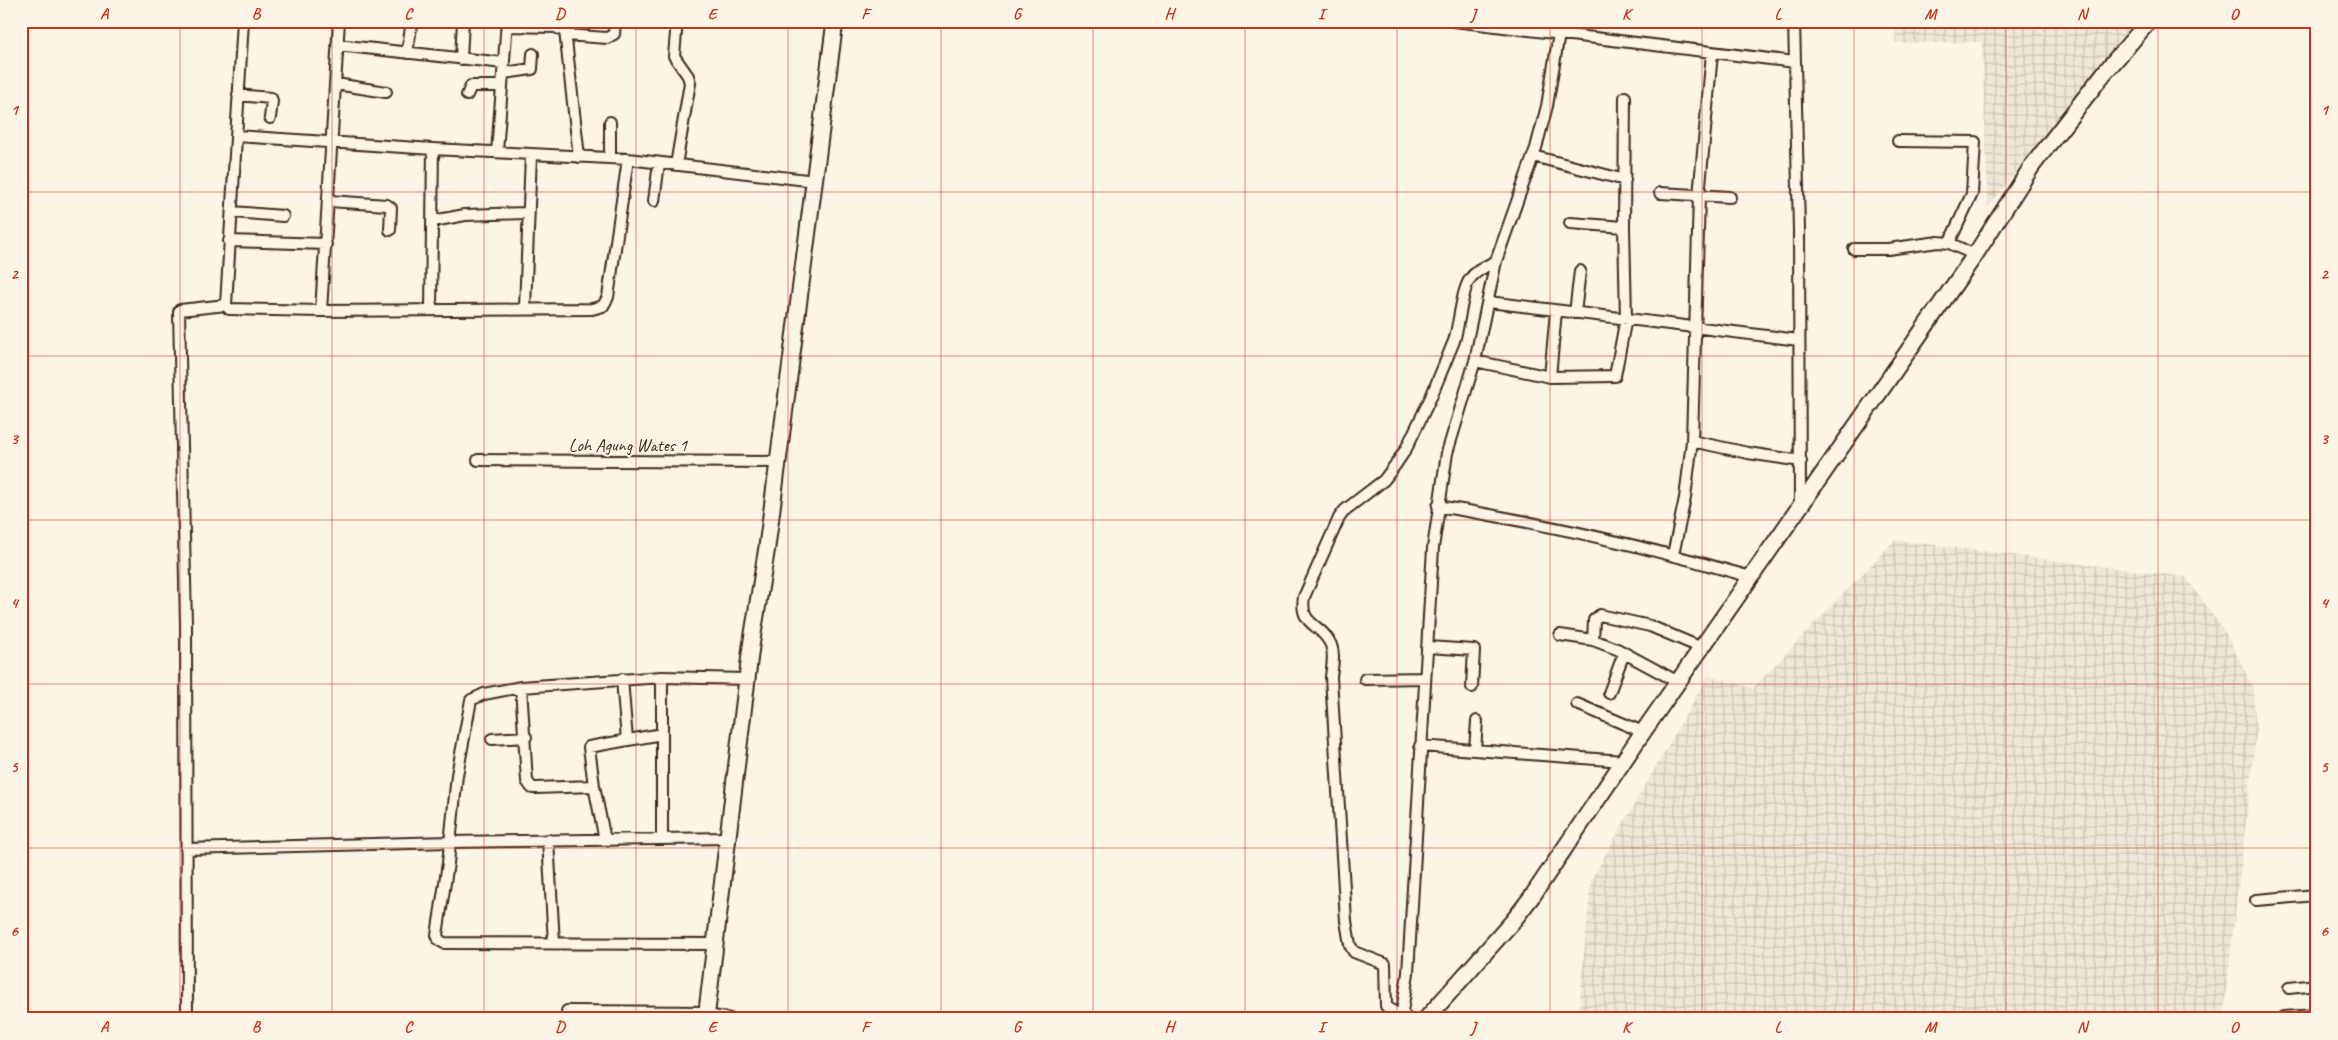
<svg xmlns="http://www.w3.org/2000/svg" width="2338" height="1040" viewBox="0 0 2338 1040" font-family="Caveat,sans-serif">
  <defs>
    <pattern id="industrial-grid" width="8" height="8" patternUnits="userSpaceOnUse" patternTransform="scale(1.25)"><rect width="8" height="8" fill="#eee6d6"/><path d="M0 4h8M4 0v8" fill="none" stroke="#cdc5b7"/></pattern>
  </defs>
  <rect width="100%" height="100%" fill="#fcf5e5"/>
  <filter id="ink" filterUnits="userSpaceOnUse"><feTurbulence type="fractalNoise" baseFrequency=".02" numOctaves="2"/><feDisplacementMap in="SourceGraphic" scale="10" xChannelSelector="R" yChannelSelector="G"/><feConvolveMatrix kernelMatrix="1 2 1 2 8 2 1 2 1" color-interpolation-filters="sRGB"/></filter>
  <g filter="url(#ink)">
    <path fill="url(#industrial-grid)" d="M 1896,21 L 2135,21 L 1988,207 L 1982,42 L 1895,43 Z
      M 1895,540 L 2186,577 L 2228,637 L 2253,688 L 2256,734 L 2223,1019 L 1578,1019 L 1591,880 L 1708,676 L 1753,688 Z"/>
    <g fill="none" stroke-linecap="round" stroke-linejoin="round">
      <defs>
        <path id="minor" d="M 243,21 L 226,305 L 229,309 L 321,311 L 592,309 L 603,306 L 608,297 L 628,159
          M 1454,21 L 1795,62
          M 1794,21 L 1799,230 L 1800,505
          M 507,26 L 555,27 L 565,31 L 579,157
          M 566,35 L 607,38 L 614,34 L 615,21
          M 337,45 L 504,63
          M 407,53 L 412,21
          M 461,59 L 463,21
          M 504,73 L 532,69 L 533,54
          M 336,84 L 386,92
          M 238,95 L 271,98 L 272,101 L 270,118
          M 467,95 L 471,86 L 502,86
          M 237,136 L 433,149 L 628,159 L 815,181
          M 1898,141 L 1975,142 L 1972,194 L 1949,243
          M 497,152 L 507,21
          M 1533,156 L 1625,180
          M 610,158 L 610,122
          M 676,165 L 690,83 L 688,76 L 674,56 L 677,21
          M 1660,193 L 1730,197
          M 329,201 L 387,205 L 391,208 L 390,230
          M 654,201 L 659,163
          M 232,212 L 283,216
          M 433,221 L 465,215 L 527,213
          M 1570,223 L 1624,227
          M 229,241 L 326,244
          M 1854,249 L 1888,249 L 1938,242 L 1949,243 L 1975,255
          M 1489,302 L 1799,340
          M 525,308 L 531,155
          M 431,309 L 433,149
          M 321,311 L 339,21
          M 1575,313 L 1580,271
          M 1475,361 L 1550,377 L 1615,376 L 1626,318 L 1624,227 L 1625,97
          M 1550,377 L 1556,311
          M 1692,441 L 1748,453 L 1801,461
          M 478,460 L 778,462
          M 1438,506 C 1544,523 1648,547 1751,577
          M 1673,555 L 1685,498 L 1692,441 L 1699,196 L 1712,53
          M 1560,635 L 1593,640 L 1617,649 L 1678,682
          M 1593,640 L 1594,620 L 1600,615 L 1650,626 L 1702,648
          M 1428,647 L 1474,650 L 1472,687
          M 662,677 L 662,838
          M 622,679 L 627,740
          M 1365,679 L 1425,678
          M 521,687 L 527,781 L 532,788 L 536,788 L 594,786
          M 1609,693 L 1624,653
          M 1577,704 L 1643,732
          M 492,739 L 526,737
          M 1420,746 L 1623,761
          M 1475,750 L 1477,721
          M 2317,788 L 2317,796
          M 548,840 L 554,943
          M 605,840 L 594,786 L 589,747 L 662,734
          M 186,849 L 450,842 L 729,838
          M 2256,900 L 2317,895
          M 716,944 L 444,943 L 439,940 L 437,935 L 448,863 L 457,775 L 471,700 L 484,694 L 521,687 L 662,677 L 747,679
          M 2289,988 L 2317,985
          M 567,1011 L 707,1012
          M 1402,1012 L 1395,1013 L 1386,1006 L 1385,964 L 1354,952 L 1350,945 L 1346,921 L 1331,677 C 1332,667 1335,655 1331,645 C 1321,622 1299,627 1304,597 L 1339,518 L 1345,510 L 1384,480 L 1396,464 L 1406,449 L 1431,397 L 1454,341 C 1459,326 1462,289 1470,279 C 1476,270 1487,266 1496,261
          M 707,1015 L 730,1019
          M 2284,1017 L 2317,1015
          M 187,1019 L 186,624 L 179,312 L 180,310 L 226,305
          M 1407,1019 L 1402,1012 L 1408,973 L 1433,548 L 1447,453 L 1475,361 L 1496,261 L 1536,148 L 1547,106 L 1559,34"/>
        <path id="secondary" d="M 706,1019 L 751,646 L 767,547 L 835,21
          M 1426,1019 L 1513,921 L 1533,895 L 1643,732 L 1975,255 L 2032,166 L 2105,72 L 2149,21"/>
      </defs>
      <use href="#minor" stroke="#3b2a1e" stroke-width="14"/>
      <use href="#secondary" stroke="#3b2a1e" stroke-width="19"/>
      <use href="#minor" stroke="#fcf5e5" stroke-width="10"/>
      <use href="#secondary" stroke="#fcf5e5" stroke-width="15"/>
    </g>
  </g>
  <path fill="none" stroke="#c8321e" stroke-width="1" stroke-opacity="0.55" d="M 180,21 L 180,1019M 332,21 L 332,1019M 484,21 L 484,1019M 636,21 L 636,1019M 788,21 L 788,1019M 941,21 L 941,1019M 1093,21 L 1093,1019M 1245,21 L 1245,1019M 1397,21 L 1397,1019M 1550,21 L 1550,1019M 1702,21 L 1702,1019M 1854,21 L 1854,1019M 2006,21 L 2006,1019M 2158,21 L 2158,1019M 21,192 L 2317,192M 21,356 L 2317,356M 21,520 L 2317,520M 21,684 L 2317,684M 21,848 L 2317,848"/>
  <g text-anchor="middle" stroke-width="4" stroke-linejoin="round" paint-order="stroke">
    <g font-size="18" fill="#3b2a1e" stroke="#fcf5e5">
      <text x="628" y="451">Loh Agung Wates 1</text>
    </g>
  </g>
  <rect width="2338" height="1040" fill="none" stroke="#fcf5e5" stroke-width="55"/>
  <rect x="28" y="28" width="2282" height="984" fill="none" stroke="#c8321e" stroke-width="2"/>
  <g font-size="16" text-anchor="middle" font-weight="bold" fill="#c8321e">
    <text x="104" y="19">A</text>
    <text x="256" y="19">B</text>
    <text x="408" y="19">C</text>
    <text x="560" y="19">D</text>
    <text x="712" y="19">E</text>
    <text x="865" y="19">F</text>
    <text x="1017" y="19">G</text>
    <text x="1169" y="19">H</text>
    <text x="1321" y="19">I</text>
    <text x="1473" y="19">J</text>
    <text x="1626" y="19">K</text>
    <text x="1778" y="19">L</text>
    <text x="1930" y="19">M</text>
    <text x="2082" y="19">N</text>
    <text x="2234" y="19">O</text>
    <text x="14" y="115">1</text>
    <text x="2324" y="115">1</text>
    <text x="14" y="279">2</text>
    <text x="2324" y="279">2</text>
    <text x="14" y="444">3</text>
    <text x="2324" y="444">3</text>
    <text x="14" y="608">4</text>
    <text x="2324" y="608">4</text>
    <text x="14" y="772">5</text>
    <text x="2324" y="772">5</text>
    <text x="14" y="936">6</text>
    <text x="2324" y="936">6</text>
    <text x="104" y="1032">A</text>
    <text x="256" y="1032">B</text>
    <text x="408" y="1032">C</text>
    <text x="560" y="1032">D</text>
    <text x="712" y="1032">E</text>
    <text x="865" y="1032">F</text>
    <text x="1017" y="1032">G</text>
    <text x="1169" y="1032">H</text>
    <text x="1321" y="1032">I</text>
    <text x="1473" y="1032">J</text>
    <text x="1626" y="1032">K</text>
    <text x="1778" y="1032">L</text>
    <text x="1930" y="1032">M</text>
    <text x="2082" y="1032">N</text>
    <text x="2234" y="1032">O</text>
  </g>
</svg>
